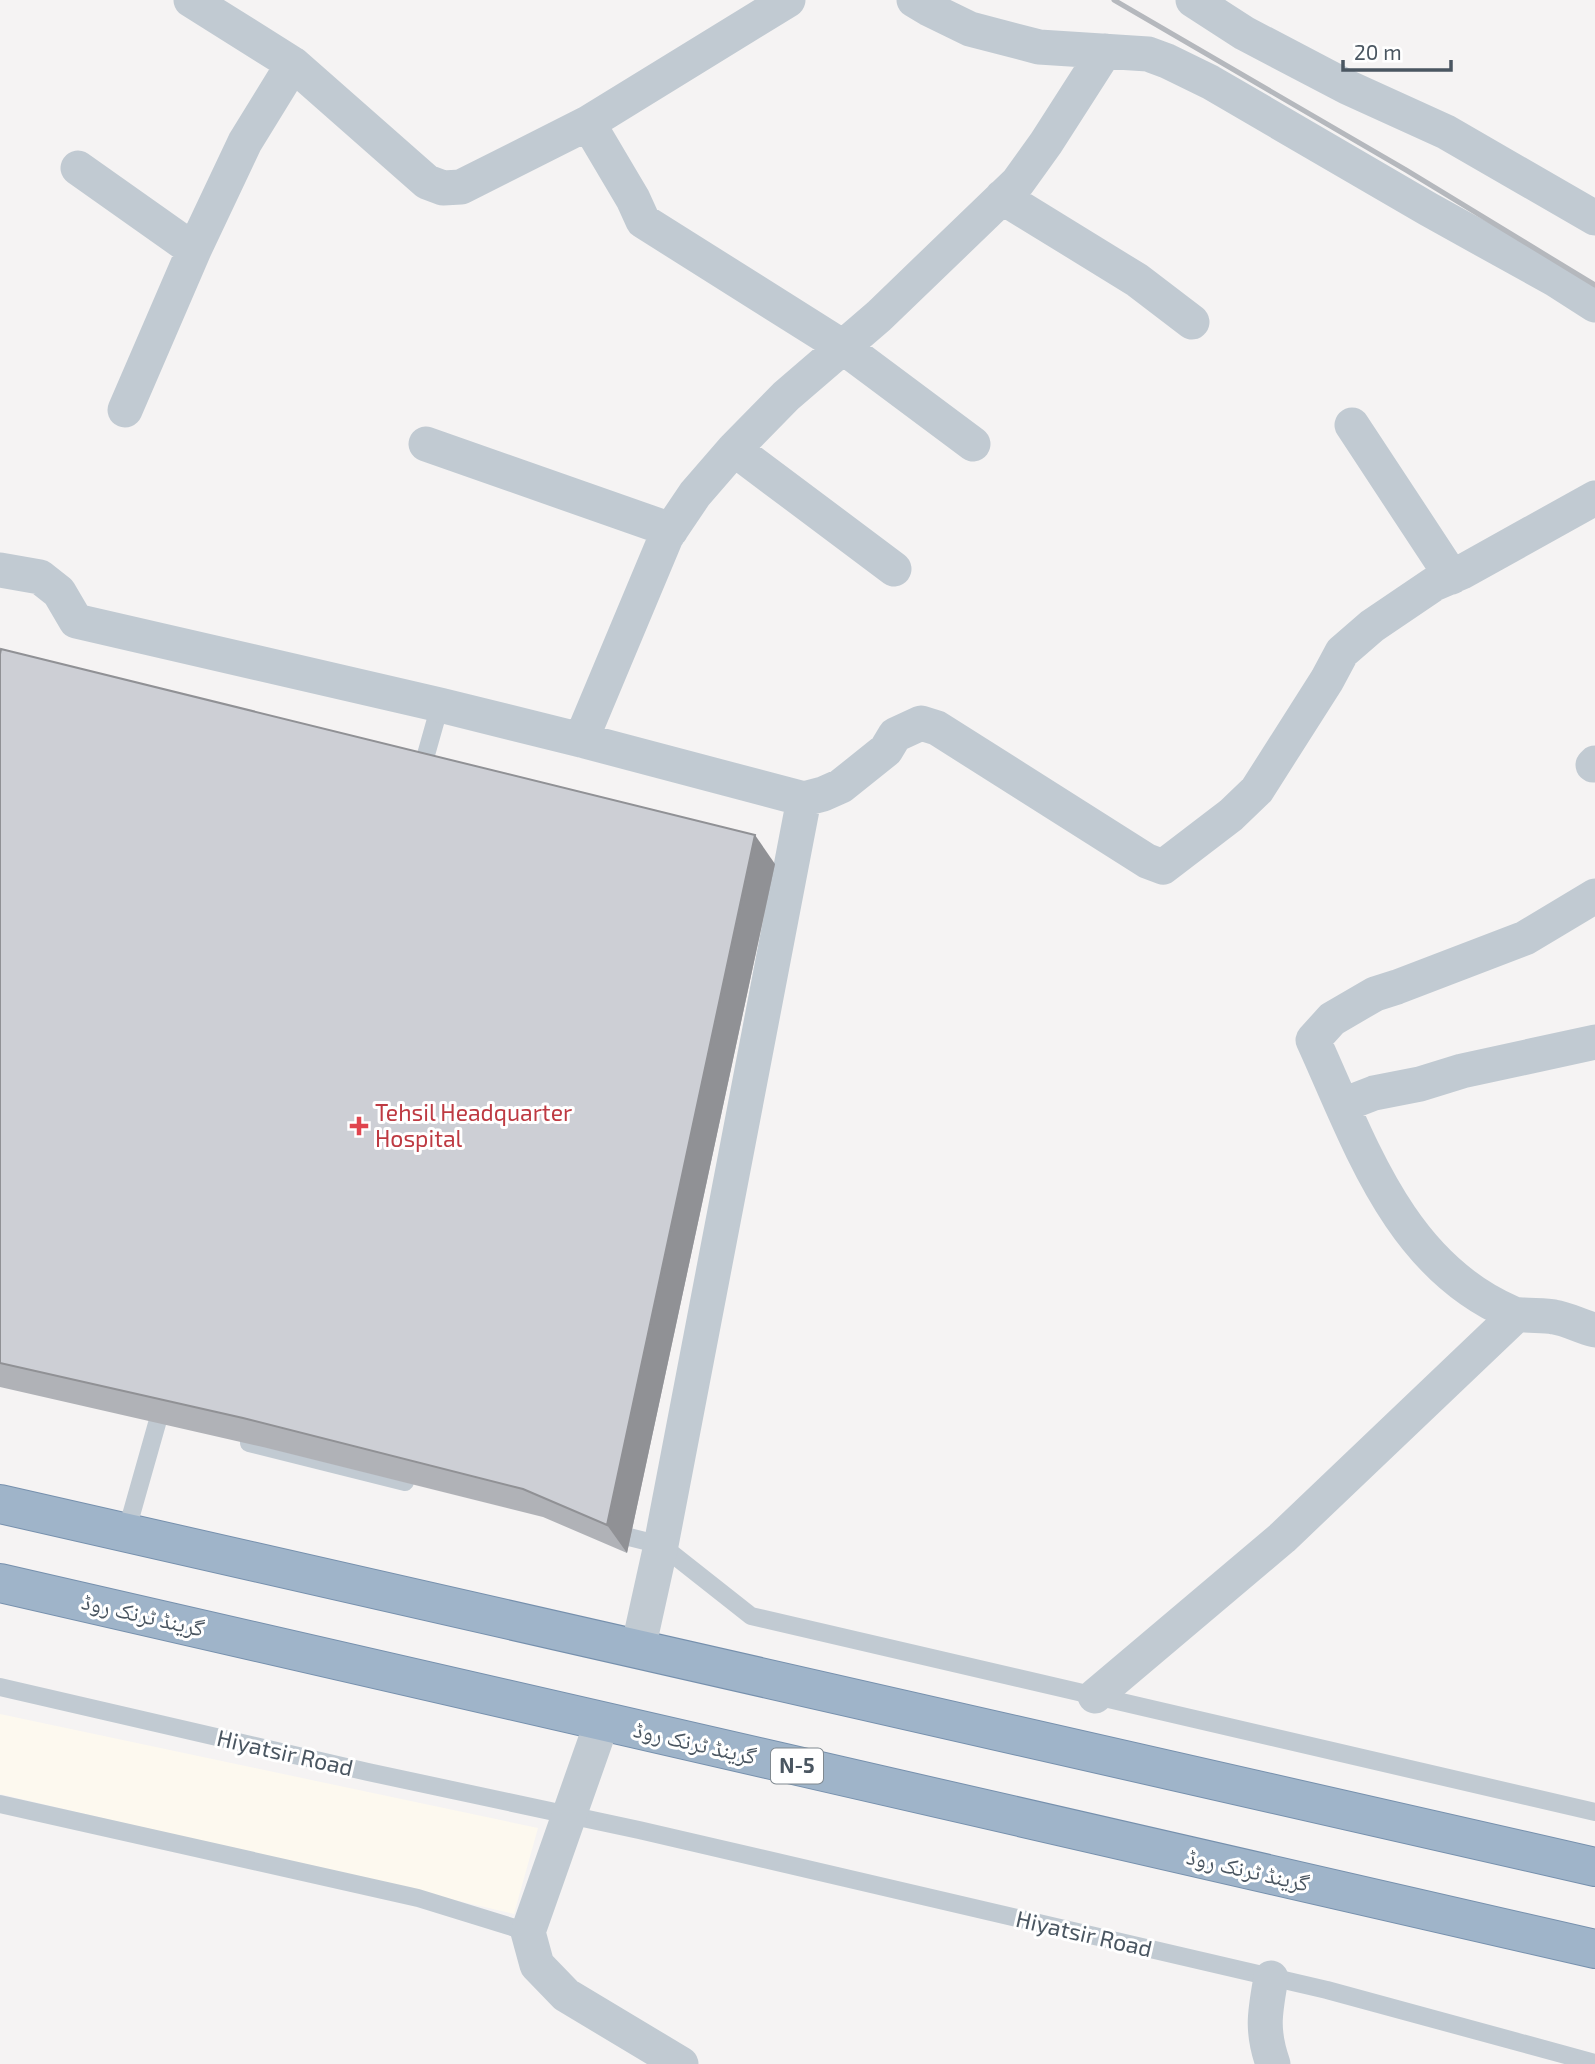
<svg xmlns="http://www.w3.org/2000/svg" width="1595" height="2064" viewBox="0 0 1595 2064" font-family="'Exo 2','Noto Naskh Arabic',sans-serif">
  <rect width="100%" height="100%" fill="#f5f3f3"/>
  <path fill="#fdf9ef" d="M 0,1714 L 538,1828 L 514,1914 L 0,1794 Z"/>
  <g fill="none" stroke-linecap="round" stroke-linejoin="round">
    <defs>
      <path id="trunk" d="M 0,1504 L 1595,1867
        M 0,1583 L 1595,1949"/>
    </defs>
    <use href="#trunk" stroke="#7690ad" stroke-width="40"/>
    <path stroke="#c1cad2" stroke-width="18" d="M 420,776 L 440,705
      M 249,1443 L 405,1482
      M 609,1532 L 661,1545 L 751,1616 L 1595,1812
      M 126,1533 L 158,1420
      M 0,1687 L 368,1772 L 639,1830 L 1327,1990 L 1595,2063
      M 0,1804 L 418,1898 L 528,1932"/>
    <path stroke="#c1cad2" stroke-width="35" d="M 191,0 L 293,64 L 427,182 L 443,188 L 461,187 L 588,123 L 788,0
      M 914,0 L 929,9 L 970,29 L 1039,47 L 1148,54 L 1167,61 L 1210,82 L 1428,209 L 1556,280 L 1595,305
      M 1193,0 L 1244,33 L 1347,87 L 1446,132 L 1595,218
      M 588,123 L 633,199 L 643,221 L 843,347 L 973,444
      M 78,168 L 194,250
      M 1002,197 L 1137,280 L 1192,322
      M 125,410 L 194,250 L 245,142 L 293,64
      M 1352,425 L 1452,577
      M 426,444 L 671,530
      M 734,449 L 894,569
      M 0,570 L 40,577 L 59,592 L 76,621 L 440,705 L 581,740 L 804,799 L 661,1545 L 638,1649
      M 581,740 L 666,537 L 695,494 L 734,449 L 786,396 L 879,316 L 1018,182 L 1046,143 L 1105,51
      M 1593,765 L 1595,763
      M 804,799 L 823,794 L 841,786 L 886,750 L 895,735 L 921,723 L 937,728 L 1147,861 L 1163,867 L 1231,815 L 1257,790 L 1327,680 L 1342,652 L 1372,626 L 1434,584 L 1462,572 L 1595,498
      M 1595,896 L 1525,938 L 1397,987 L 1375,994 L 1332,1019 L 1313,1040 C 1360,1143 1399,1265 1512,1313 C 1519,1316 1544,1315 1554,1317 C 1568,1319 1581,1327 1595,1330
      M 1343,1105 L 1374,1093 L 1420,1084 L 1462,1071 L 1595,1042
      M 1095,1696 L 1282,1538 L 1516,1315
      M 602,1722 L 528,1932 L 537,1965 L 566,1995 L 681,2064
      M 1271,1978 C 1265,2012 1261,2030 1273,2064"/>
    <use href="#trunk" stroke="#9fb4c9" stroke-width="38"/>
    <path stroke="#b5b8bd" stroke-width="5" d="M 1114,0 L 1406,170 L 1595,285"/>
  </g>
  <path fill="#b0b2b7" d="M 0,654 L 775,864 L 627,1553 L 543,1517 L 263,1447 L 0,1387 Z"/>
  <path fill="#909195" d="M 755,835 L 775,864 L 627,1553 L 607,1525 Z"/>
  <path fill="#cdcfd5" stroke="#909195" stroke-width="2" d="M 1,649 L 755,835 L 607,1525 L 523,1489 L 243,1418 L 0,1363 L 0,654 Z"/>
  <path fill="#e0444e" stroke="#fff" stroke-width="2.5" d="M355.5 1115.5h7v7h7v7h-7v7h-7v-7h-7v-7h7z"/>
  <g text-anchor="middle" stroke-width="6" stroke-linejoin="round" paint-order="stroke">
    <rect fill="#fff" stroke="#808990" stroke-width="2" x="771" y="1748.5" width="52" height="35" rx="5"/>
    <g font-size="21" font-weight="bold" fill="#4a5661">
      <text x="797" y="1773">N-5</text>
    </g>
    <g font-size="23" fill="#be3a42" stroke="#fff" text-anchor="start">
      <text x="375" y="1121">Tehsil Headquarter<tspan x="375" dy="26">Hospital</tspan></text>
    </g>
    <g font-size="23" fill="#4a5661" stroke="#fff">
      <text transform="translate(143 1615) rotate(13)" y="8">گرینڈ ٹرنک روڈ</text>
      <text transform="translate(695 1743) rotate(13)" y="8">گرینڈ ٹرنک روڈ</text>
      <text transform="translate(285 1753) rotate(13)" y="8">Hiyatsir Road</text>
      <text transform="translate(1248 1870) rotate(13)" y="8">گرینڈ ٹرنک روڈ</text>
      <text transform="translate(1084 1934) rotate(13)" y="8">Hiyatsir Road</text>
    </g>
  </g>
  <path d="M1343 60v10h108v-10" fill="none" stroke="#4a5661" stroke-width="3.5"/>
  <text x="1354" y="60" font-size="21" fill="#4a5661" stroke="#ffffff" stroke-width="5" paint-order="stroke">20 m</text>
</svg>
